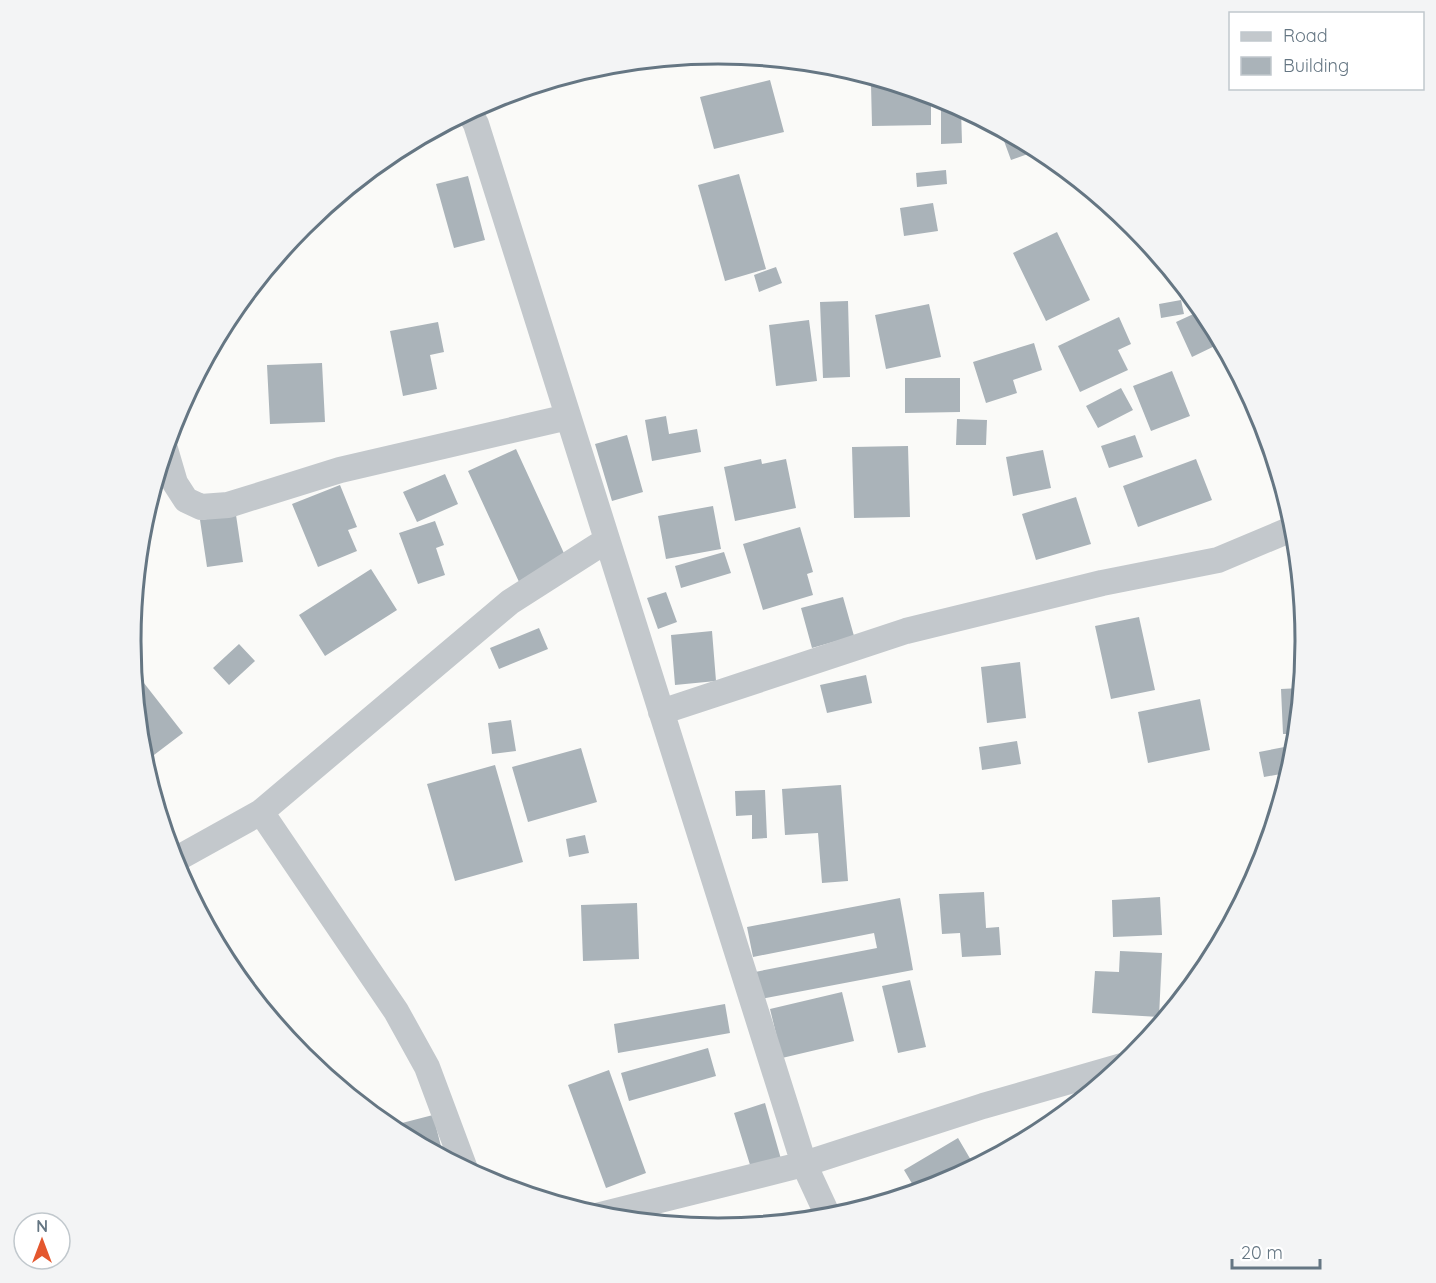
<svg xmlns="http://www.w3.org/2000/svg" width="1436" height="1283" viewBox="0 0 1436 1283" font-family="Quicksand,sans-serif">
  <rect width="100%" height="100%" fill="#fafaf8"/>
  <path fill="#aab3b9" d="M 770,80 L 784,132 L 714,149 L 700,97 Z
    M 871,84 L 894,84 L 931,95 L 931,125 L 872,126 Z
    M 941,109 L 961,109 L 962,143 L 941,144 Z
    M 1000,130 L 1039,150 L 1011,160 Z
    M 946,170 L 947,184 L 917,187 L 916,173 Z
    M 739,174 L 766,269 L 725,281 L 698,185 Z
    M 468,176 L 485,240 L 454,248 L 436,184 Z
    M 933,203 L 938,231 L 904,236 L 900,208 Z
    M 1057,232 L 1090,300 L 1046,321 L 1013,253 Z
    M 776,267 L 782,283 L 759,292 L 754,275 Z
    M 1181,300 L 1184,314 L 1161,318 L 1159,304 Z
    M 848,301 L 850,377 L 823,378 L 820,302 Z
    M 929,304 L 941,357 L 886,369 L 875,315 Z
    M 1200,311 L 1208,327 L 1212,325 L 1221,343 L 1192,357 L 1176,322 Z
    M 1119,317 L 1131,344 L 1118,350 L 1128,370 L 1080,392 L 1058,346 Z
    M 809,320 L 817,381 L 776,386 L 769,325 Z
    M 438,322 L 444,352 L 430,355 L 437,389 L 403,396 L 390,331 Z
    M 1034,343 L 1042,370 L 1013,380 L 1017,393 L 986,403 L 973,362 Z
    M 322,363 L 325,422 L 270,424 L 267,365 Z
    M 1172,371 L 1190,416 L 1151,431 L 1133,386 Z
    M 905,378 L 960,378 L 960,412 L 905,413 Z
    M 1121,388 L 1133,410 L 1098,428 L 1086,406 Z
    M 666,416 L 669,434 L 697,429 L 701,452 L 652,461 L 645,420 Z
    M 957,419 L 987,420 L 986,445 L 956,445 Z
    M 627,435 L 643,492 L 612,501 L 595,444 Z
    M 1135,435 L 1143,457 L 1109,468 L 1101,446 Z
    M 908,446 L 910,517 L 854,518 L 852,447 Z
    M 516,449 L 568,562 L 520,584 L 468,471 Z
    M 1043,450 L 1051,488 L 1013,496 L 1006,457 Z
    M 761,459 L 762,464 L 786,459 L 796,508 L 735,521 L 724,467 Z
    M 1196,459 L 1212,500 L 1138,527 L 1123,486 Z
    M 445,474 L 458,504 L 417,522 L 403,492 Z
    M 340,485 L 357,527 L 348,530 L 357,551 L 318,567 L 292,504 Z
    M 1076,497 L 1091,544 L 1036,560 L 1022,514 Z
    M 713,506 L 721,549 L 666,559 L 658,516 Z
    M 236,515 L 243,562 L 207,567 L 200,520 Z
    M 435,521 L 444,545 L 436,548 L 445,575 L 418,584 L 399,533 Z
    M 800,527 L 813,572 L 807,574 L 813,595 L 763,610 L 743,544 Z
    M 724,552 L 731,573 L 681,588 L 675,566 Z
    M 371,569 L 397,610 L 325,656 L 299,615 Z
    M 666,592 L 677,622 L 658,629 L 647,598 Z
    M 843,597 L 854,636 L 812,648 L 801,608 Z
    M 1139,617 L 1155,690 L 1111,699 L 1095,626 Z
    M 539,628 L 548,649 L 499,669 L 490,648 Z
    M 712,631 L 716,681 L 675,685 L 671,635 Z
    M 239,644 L 255,661 L 229,685 L 213,668 Z
    M 1020,662 L 1026,718 L 987,723 L 981,667 Z
    M 133,669 L 183,733 L 150,758 L 141,746 Z
    M 866,675 L 872,703 L 827,713 L 820,685 Z
    M 1301,688 L 1296,734 L 1283,734 L 1281,689 Z
    M 1200,699 L 1210,750 L 1148,763 L 1138,712 Z
    M 511,720 L 516,751 L 492,754 L 488,723 Z
    M 1017,741 L 1021,764 L 982,770 L 979,747 Z
    M 1295,745 L 1294,756 L 1287,780 L 1286,773 L 1264,777 L 1259,752 Z
    M 581,748 L 597,802 L 528,822 L 512,767 Z
    M 495,765 L 523,862 L 455,881 L 427,784 Z
    M 841,785 L 848,881 L 822,883 L 818,833 L 785,835 L 782,789 Z
    M 765,790 L 767,838 L 752,839 L 752,815 L 736,816 L 735,791 Z
    M 585,835 L 589,853 L 569,857 L 566,839 Z
    M 984,892 L 986,928 L 999,927 L 1001,955 L 962,957 L 960,933 L 942,934 L 939,894 Z
    M 1160,897 L 1162,935 L 1113,937 L 1112,900 Z
    M 900,898 L 913,970 L 761,999 L 755,972 L 877,948 L 874,933 L 753,957 L 747,927 Z
    M 637,903 L 639,959 L 583,961 L 581,905 Z
    M 1120,951 L 1162,953 L 1159,1017 L 1092,1013 L 1095,971 L 1119,972 Z
    M 910,980 L 926,1047 L 898,1053 L 882,986 Z
    M 842,992 L 854,1041 L 782,1058 L 770,1009 Z
    M 725,1004 L 730,1033 L 618,1053 L 614,1024 Z
    M 708,1048 L 716,1076 L 629,1101 L 621,1073 Z
    M 609,1070 L 646,1173 L 606,1188 L 568,1085 Z
    M 765,1103 L 781,1159 L 751,1168 L 734,1113 Z
    M 433,1115 L 444,1158 L 405,1137 L 402,1123 Z
    M 958,1138 L 975,1167 L 943,1184 L 917,1192 L 904,1170 Z"/>
  <g fill="none" stroke-linecap="round" stroke-linejoin="round">
    <path stroke="#c3c8cc" stroke-width="26" d="M 469,112 L 476,124 L 804,1164 L 829,1218
      M 165,449 L 175,483 L 186,500 L 201,507 L 228,505 L 340,470 L 568,417
      M 661,712 L 906,631 L 1102,583 L 1218,560 L 1294,528
      M 261,812 L 396,1011 L 427,1067 L 465,1169
      M 173,861 L 261,812 L 510,602 L 607,540
      M 596,1216 L 804,1164 L 983,1106 L 1122,1066"/>
  </g>
  <path d="M0 0H1436V1283H0ZM141 641a577 577 0 1 1 1154 0a577 577 0 1 1-1154 0Z" fill="#f3f4f5" fill-rule="evenodd"/>
  <path fill="none" stroke="#657683" stroke-width="3" d="M141 641a577 577 0 1 1 1154 0a577 577 0 1 1-1154 0Z"/>
  <rect x="1229" y="12" width="195" height="78" fill="#ffffff" stroke="#c1c8cd" stroke-width="1.5"/>
  <rect x="1241" y="32" width="30" height="9" fill="#c3c8cc" stroke="#c1c8cd" stroke-width="1.5"/>
  <text x="1283" y="42" font-size="18" fill="#657683">Road</text>
  <rect x="1241" y="57" width="30" height="18" fill="#aab3b9" stroke="#c1c8cd" stroke-width="1.5"/>
  <text x="1283" y="72" font-size="18" fill="#657683">Building</text>
  <g transform="translate(42 1241)"><circle r="28" fill="#ffffff" stroke="#c1c8cd" stroke-width="1.5"/>
  <path d="M0-4.5L10 22L0 15L-10 22Z" fill="#e4572e"/>
  <text y="-9" font-size="16" font-weight="bold" text-anchor="middle" fill="#657683">N</text>
  </g>
  <path d="M1232 1259v9h88v-9" fill="none" stroke="#657683" stroke-width="3"/>
  <text x="1241" y="1259" font-size="18" fill="#657683" stroke="#ffffff" stroke-width="4.5" paint-order="stroke">20 m</text>
</svg>
